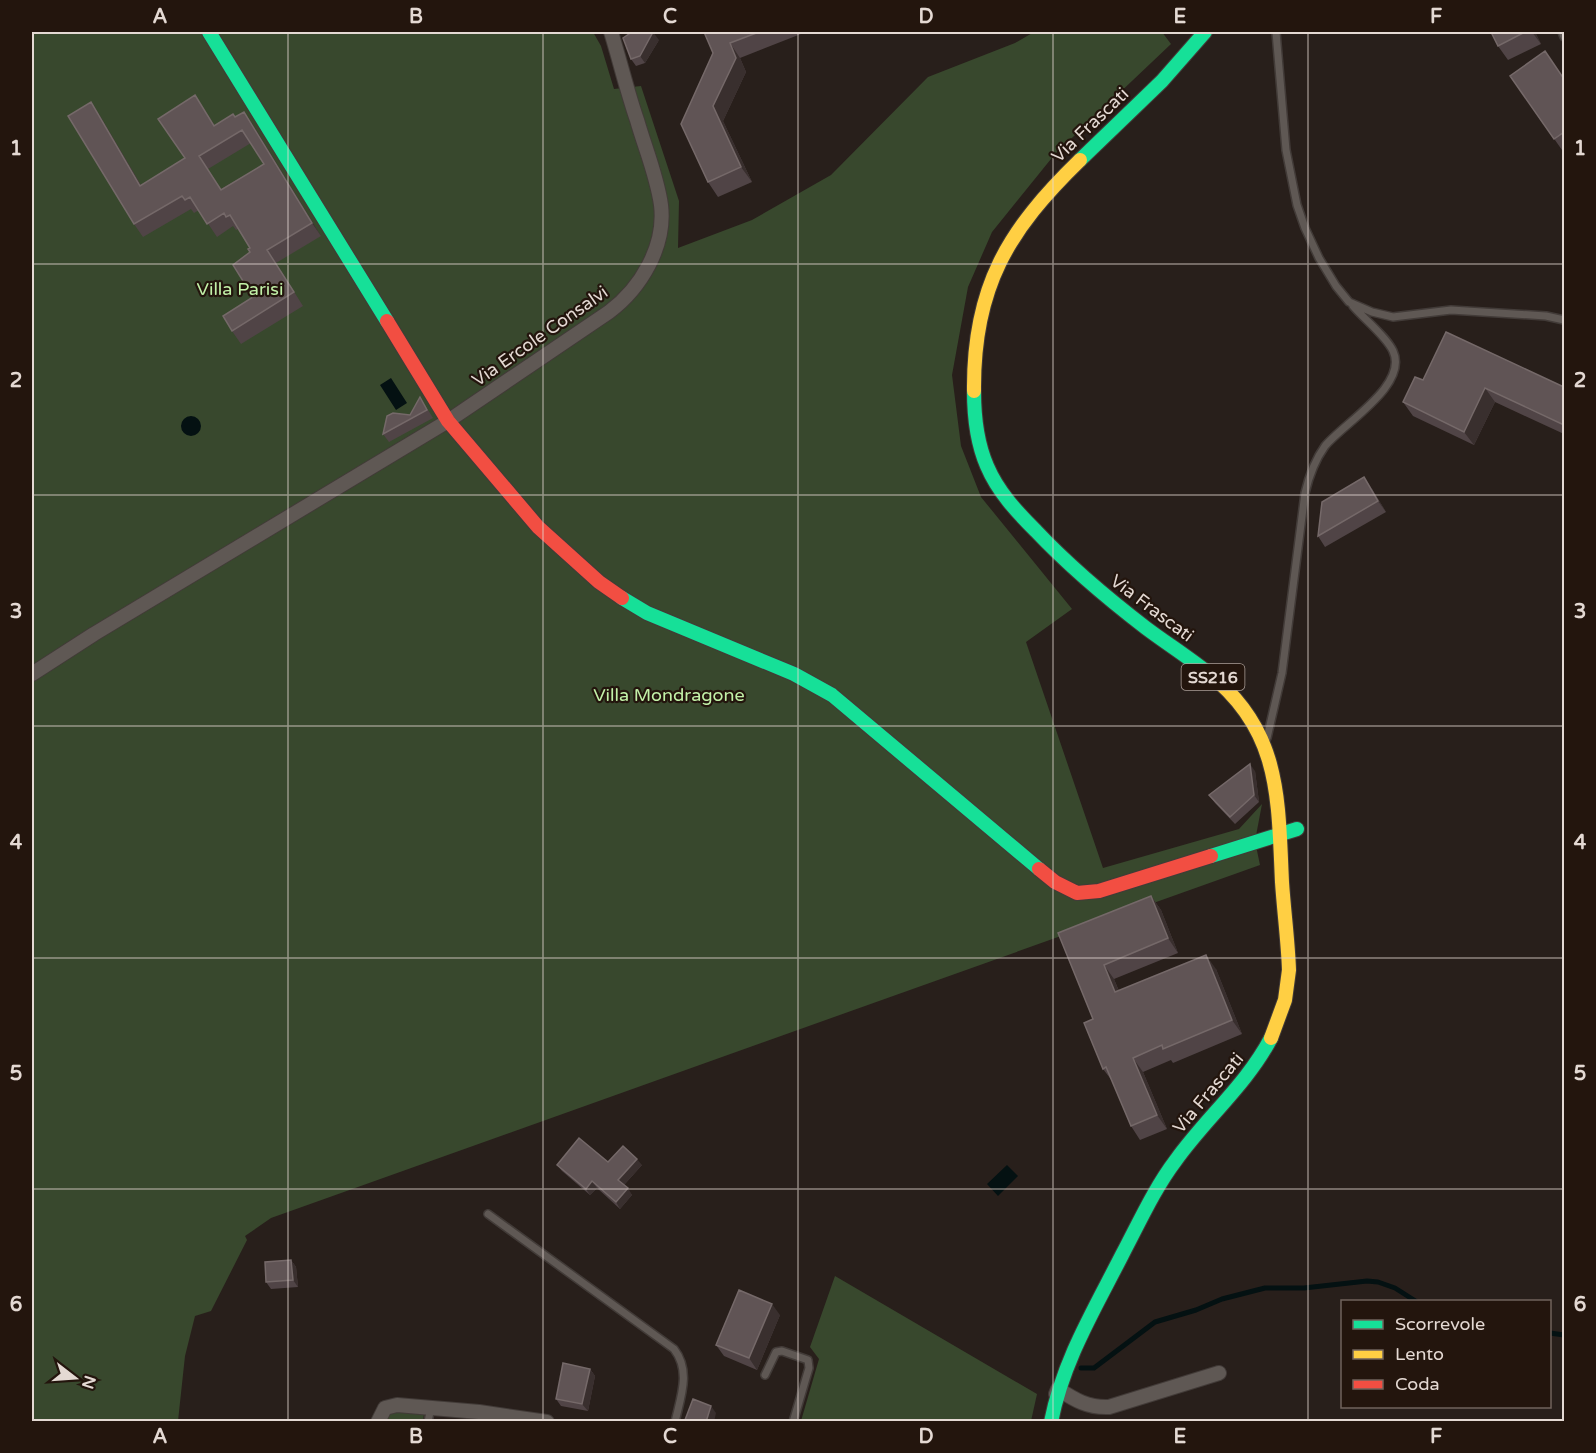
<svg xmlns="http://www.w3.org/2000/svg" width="1596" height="1453" viewBox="0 0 1596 1453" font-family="'Varela Round',sans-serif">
  <rect width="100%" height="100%" fill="#281f1b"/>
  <path fill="#38482d" d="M 32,32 L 593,32 L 601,46 L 614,89 L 641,86 L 679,201 L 678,248 L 752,220 L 831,175 L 928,77 L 1015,43 L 1034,32 L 1162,32 L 1171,44 L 1055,154 L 992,232 L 968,287 L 952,375 L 961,446 L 981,497 L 1072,609 L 1026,642 L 1103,868 L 1239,829 L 1262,804 L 1255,841 L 1260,865 L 271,1218 L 245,1236 L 247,1240 L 211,1311 L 195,1316 L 185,1356 L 178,1421 L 32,1421 Z
    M 835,1276 L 1037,1394 L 1031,1421 L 801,1421 L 819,1359 L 810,1347 Z
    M 392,1411 L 424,1414 L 423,1421 L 383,1422 Z"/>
  <path fill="#041112" d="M 391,378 L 407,403 L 396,410 L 380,385 Z
    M181 426a10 10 0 1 1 20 0a10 10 0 1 1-20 0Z
    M 1007,1165 L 1018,1176 L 998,1196 L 987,1184 Z"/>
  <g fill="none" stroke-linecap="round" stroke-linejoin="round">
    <path stroke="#041112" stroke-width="5" d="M 1550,1333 L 1564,1335
      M 1081,1368 L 1094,1368 L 1155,1322 L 1196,1310 L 1222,1299 L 1265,1288 L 1304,1288 L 1367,1281 L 1378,1282 L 1395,1288 L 1417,1302"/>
    <defs>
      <path id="lane" d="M 1276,32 L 1286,150 L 1297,205 L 1305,228 L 1319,258 L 1336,286 L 1349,302 L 1372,312 L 1393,317 L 1451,310 L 1546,316 L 1564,320
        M 1562,32 L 1564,37
        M 1267,738 L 1282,673 L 1305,493 C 1309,476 1315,460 1325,446 C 1344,423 1409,385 1393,351 C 1386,336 1364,319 1353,306
        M 488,1214 L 674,1349 C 691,1371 681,1396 675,1422
        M 765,1375 L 776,1352 L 782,1351 L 808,1360 L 809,1368 L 793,1422
        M 428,1422 L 431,1407"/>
      <path id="street" d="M 32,674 L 94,634 L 448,421 L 609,312 C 641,288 666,246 661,205 C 657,176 645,148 637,120 C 627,91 620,61 611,32
        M 1056,1394 L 1058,1389 C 1075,1400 1088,1408 1109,1407 L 1219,1373
        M 378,1422 L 385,1408 L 397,1405 L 479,1412 L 547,1422"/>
      <path id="fast" d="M 209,32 L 387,321
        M 1080,160 L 1162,81 L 1205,32
        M 974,391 C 974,416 977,443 987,466 C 998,492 1017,512 1036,531 C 1070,567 1107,598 1146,628 C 1166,643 1188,657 1208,673
        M 622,598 L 647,613 L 794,674 L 832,695 L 1039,869
        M 1211,856 L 1297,829
        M 1051,1422 C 1063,1361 1094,1310 1122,1255 C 1139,1223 1154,1189 1176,1160 C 1206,1118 1247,1084 1271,1038"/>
      <path id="slow" d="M 974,391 C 973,287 1008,230 1080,160
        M 1208,673 C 1281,730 1278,798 1282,882 C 1284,912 1288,941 1289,970 L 1285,1000 L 1271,1038"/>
      <path id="jam" d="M 387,321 L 448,421 L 538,527 L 599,582 L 622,598
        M 1039,869 L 1055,882 L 1077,893 L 1099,891 L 1211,856"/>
    </defs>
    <use href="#lane" stroke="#423b38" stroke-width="10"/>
    <use href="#street" stroke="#423b38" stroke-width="16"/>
    <use href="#fast" stroke="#423b38" stroke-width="16"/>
    <use href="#slow" stroke="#423b38" stroke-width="16"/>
    <use href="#jam" stroke="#423b38" stroke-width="16"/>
    <use href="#lane" stroke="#5f5854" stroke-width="7"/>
    <use href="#street" stroke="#5f5854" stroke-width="14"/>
    <use href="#fast" stroke="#16e098" stroke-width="14"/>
    <use href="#slow" stroke="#ffcf43" stroke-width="14"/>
    <use href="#jam" stroke="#f24e42" stroke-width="14"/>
  </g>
  <path fill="#504446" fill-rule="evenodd" d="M 704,32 L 806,32 L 740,58 L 746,72 L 723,121 L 752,182 L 718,197 L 708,182 L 713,53 Z
    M 867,32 L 888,32 L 886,34 Z
    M 1491,32 L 1535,32 L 1541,44 L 1508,60 L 1498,46 Z
    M 659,40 L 645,63 L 636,66 L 631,59 Z
    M 1510,76 L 1564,79 L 1564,148 L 1562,150 Z
    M 195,95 L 215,126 L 235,117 L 244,112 L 253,125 L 321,236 L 276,263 L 303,306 L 241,344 L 232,331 L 253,297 L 250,248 L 238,229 L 236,230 L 233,226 L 217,237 L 199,210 L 194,213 L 191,209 L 143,237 L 134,224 L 91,102 L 100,116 L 141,185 L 185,158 ZM 251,143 L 264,164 L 221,189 L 208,169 Z
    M 1423,380 L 1564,387 L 1564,434 L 1495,402 L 1474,445 L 1413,416 L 1403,402 Z
    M 425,405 L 433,418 L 389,442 L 383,434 Z
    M 1372,489 L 1386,512 L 1325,547 L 1318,536 Z
    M 1255,771 L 1259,802 L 1235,824 L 1215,803 L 1209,795 Z
    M 1151,896 L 1161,910 L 1178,953 L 1114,979 L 1119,991 L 1216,969 L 1242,1034 L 1173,1063 L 1171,1060 L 1143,1072 L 1167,1129 L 1140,1140 L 1131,1126 L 1113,1082 L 1103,1069 L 1093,1019 L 1058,933 Z
    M 608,1162 L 642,1165 L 624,1185 L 632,1195 L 620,1209 L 597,1188 L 590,1195 L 562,1171 L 557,1165 Z
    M 291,1260 L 296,1267 L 298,1287 L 271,1289 L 266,1282 Z
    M 780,1315 L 757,1370 L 724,1356 L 716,1345 Z
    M 590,1369 L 595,1376 L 588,1411 L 561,1406 L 556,1399 Z"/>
  <path fill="#392f2e" d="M 653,32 L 659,40 L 645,63 L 640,56 Z
    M 1532,32 L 1535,32 L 1541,44 Z
    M 730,43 L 740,58 L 746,72 L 723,121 L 752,182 L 741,167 L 713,106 Z
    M 195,95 L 204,109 L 223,139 L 214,126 Z
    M 91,102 L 100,116 L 149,199 L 140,186 Z
    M 244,112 L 253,125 L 321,236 L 312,223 Z
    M 1485,388 L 1495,402 L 1474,445 L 1464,432 Z
    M 1364,477 L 1372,489 L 1386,512 L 1378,501 Z
    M 1250,764 L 1255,771 L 1259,802 L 1254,795 Z
    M 1151,896 L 1161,910 L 1178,953 L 1168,938 Z
    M 1206,955 L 1216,969 L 1242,1034 L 1232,1020 Z
    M 1104,965 L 1114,979 L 1125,1007 L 1115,992 Z
    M 1133,1058 L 1143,1072 L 1167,1129 L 1157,1115 Z
    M 637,1159 L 642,1165 L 623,1186 L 618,1180 Z
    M 592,1181 L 597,1188 L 590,1195 L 586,1189 Z
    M 628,1188 L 632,1195 L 620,1209 L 616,1202 Z
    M 291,1260 L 296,1267 L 298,1287 L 293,1280 Z
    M 772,1304 L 780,1315 L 757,1370 L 749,1358 Z
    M 590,1369 L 595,1376 L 588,1411 L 582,1404 Z
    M 711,1406 L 716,1413 L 714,1422 L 706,1422 Z"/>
  <path fill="#605455" stroke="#756969" stroke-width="1.5" fill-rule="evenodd" d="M 632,32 L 653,32 L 640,56 L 631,59 L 623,38 Z
    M 704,32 L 759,32 L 730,43 L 736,58 L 713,106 L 741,167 L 708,182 L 681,124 L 713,53 Z
    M 1491,32 L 1525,32 L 1498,46 Z
    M 1545,51 L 1564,79 L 1564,132 L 1554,139 L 1510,76 Z
    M 195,95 L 214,126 L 233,114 L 235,117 L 244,112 L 312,223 L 267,250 L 294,292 L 232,331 L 223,316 L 253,297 L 233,265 L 250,252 L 248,249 L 250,248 L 230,215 L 226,217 L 224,213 L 207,224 L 190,197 L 185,200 L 182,196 L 134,224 L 68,116 L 91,102 L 140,186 L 185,158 L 158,119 ZM 242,130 L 264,164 L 221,190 L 199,156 Z
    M 1446,332 L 1564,387 L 1564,425 L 1485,388 L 1464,432 L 1403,402 L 1415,377 L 1423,380 Z
    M 420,397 L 427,410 L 383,434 L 387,416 L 393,413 L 410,415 Z
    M 1364,477 L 1378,501 L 1318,536 L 1322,502 Z
    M 1250,764 L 1254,795 L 1230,817 L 1209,795 Z
    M 1151,896 L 1168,938 L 1104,965 L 1115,992 L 1206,955 L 1232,1020 L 1163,1049 L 1162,1045 L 1133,1058 L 1157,1115 L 1131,1126 L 1106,1067 L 1103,1069 L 1084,1023 L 1093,1019 L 1058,933 Z
    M 579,1138 L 608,1162 L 623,1146 L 637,1159 L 618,1180 L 628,1188 L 616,1202 L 592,1181 L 586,1189 L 557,1165 Z
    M 291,1260 L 293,1280 L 266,1282 L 265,1262 Z
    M 739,1290 L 772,1304 L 749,1358 L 716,1345 Z
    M 563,1363 L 590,1369 L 582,1404 L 556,1399 Z
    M 693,1399 L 711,1406 L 706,1422 L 689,1422 L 685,1420 Z"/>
  <path fill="none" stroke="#e4d9d3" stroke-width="1.5" stroke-opacity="0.55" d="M 288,32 L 288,1422M 543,32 L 543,1422M 798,32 L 798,1422M 1053,32 L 1053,1422M 1308,32 L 1308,1422M 32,264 L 1564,264M 32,495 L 1564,495M 32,726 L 1564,726M 32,958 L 1564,958M 32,1189 L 1564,1189"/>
  <g text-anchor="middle" stroke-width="4.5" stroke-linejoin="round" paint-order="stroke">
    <rect fill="#23150d" stroke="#aa9e98" stroke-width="1.5" x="1181.5" y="664" width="63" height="26" rx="4.5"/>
    <g font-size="16" font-weight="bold" fill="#e4d9d3">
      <text x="1213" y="683">SS216</text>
    </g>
    <g font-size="18" fill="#e4d9d3" stroke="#23150d">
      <text transform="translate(1090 125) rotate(-44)" y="6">Via Frascati</text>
      <text transform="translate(540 336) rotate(-35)" y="6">Via Ercole Consalvi</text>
      <text transform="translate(1152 608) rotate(37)" y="6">Via Frascati</text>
      <text transform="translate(1208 1093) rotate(-50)" y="6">Via Frascati</text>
    </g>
    <g font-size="18" fill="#c2f1a8" stroke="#23150d">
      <text x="240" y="295">Villa Parisi</text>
      <text x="669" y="701">Villa Mondragone</text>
    </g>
  </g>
  <rect width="1596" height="1453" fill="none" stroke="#23150d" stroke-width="66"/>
  <rect x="1341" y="1300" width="210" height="108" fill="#23150d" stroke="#70635c" stroke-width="1.5"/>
  <rect x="1353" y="1320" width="30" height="9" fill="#16e098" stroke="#70635c" stroke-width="1.5"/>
  <text x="1395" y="1330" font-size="18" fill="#e4d9d3">Scorrevole</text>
  <rect x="1353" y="1350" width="30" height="9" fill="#ffcf43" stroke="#70635c" stroke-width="1.5"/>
  <text x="1395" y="1360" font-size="18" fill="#e4d9d3">Lento</text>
  <rect x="1353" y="1380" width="30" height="9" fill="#f24e42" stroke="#70635c" stroke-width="1.5"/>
  <text x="1395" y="1390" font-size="18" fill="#e4d9d3">Coda</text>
  <g transform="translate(75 1378) rotate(107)" stroke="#23150d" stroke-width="4.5" paint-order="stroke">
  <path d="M0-4.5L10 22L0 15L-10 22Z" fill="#e4d9d3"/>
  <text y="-9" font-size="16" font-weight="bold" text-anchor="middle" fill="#e4d9d3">N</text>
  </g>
  <rect x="33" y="33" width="1530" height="1387" fill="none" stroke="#e4d9d3" stroke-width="2"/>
  <g font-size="20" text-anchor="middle" font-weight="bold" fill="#e4d9d3">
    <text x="160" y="23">A</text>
    <text x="416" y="23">B</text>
    <text x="670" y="23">C</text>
    <text x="926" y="23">D</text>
    <text x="1180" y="23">E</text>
    <text x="1436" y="23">F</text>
    <text x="16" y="155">1</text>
    <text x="1580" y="155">1</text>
    <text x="16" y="387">2</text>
    <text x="1580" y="387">2</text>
    <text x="16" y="618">3</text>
    <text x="1580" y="618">3</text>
    <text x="16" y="849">4</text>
    <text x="1580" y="849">4</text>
    <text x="16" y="1080">5</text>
    <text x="1580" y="1080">5</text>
    <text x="16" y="1311">6</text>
    <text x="1580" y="1311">6</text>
    <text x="160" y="1443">A</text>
    <text x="416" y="1443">B</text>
    <text x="670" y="1443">C</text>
    <text x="926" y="1443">D</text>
    <text x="1180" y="1443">E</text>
    <text x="1436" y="1443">F</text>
  </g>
</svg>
